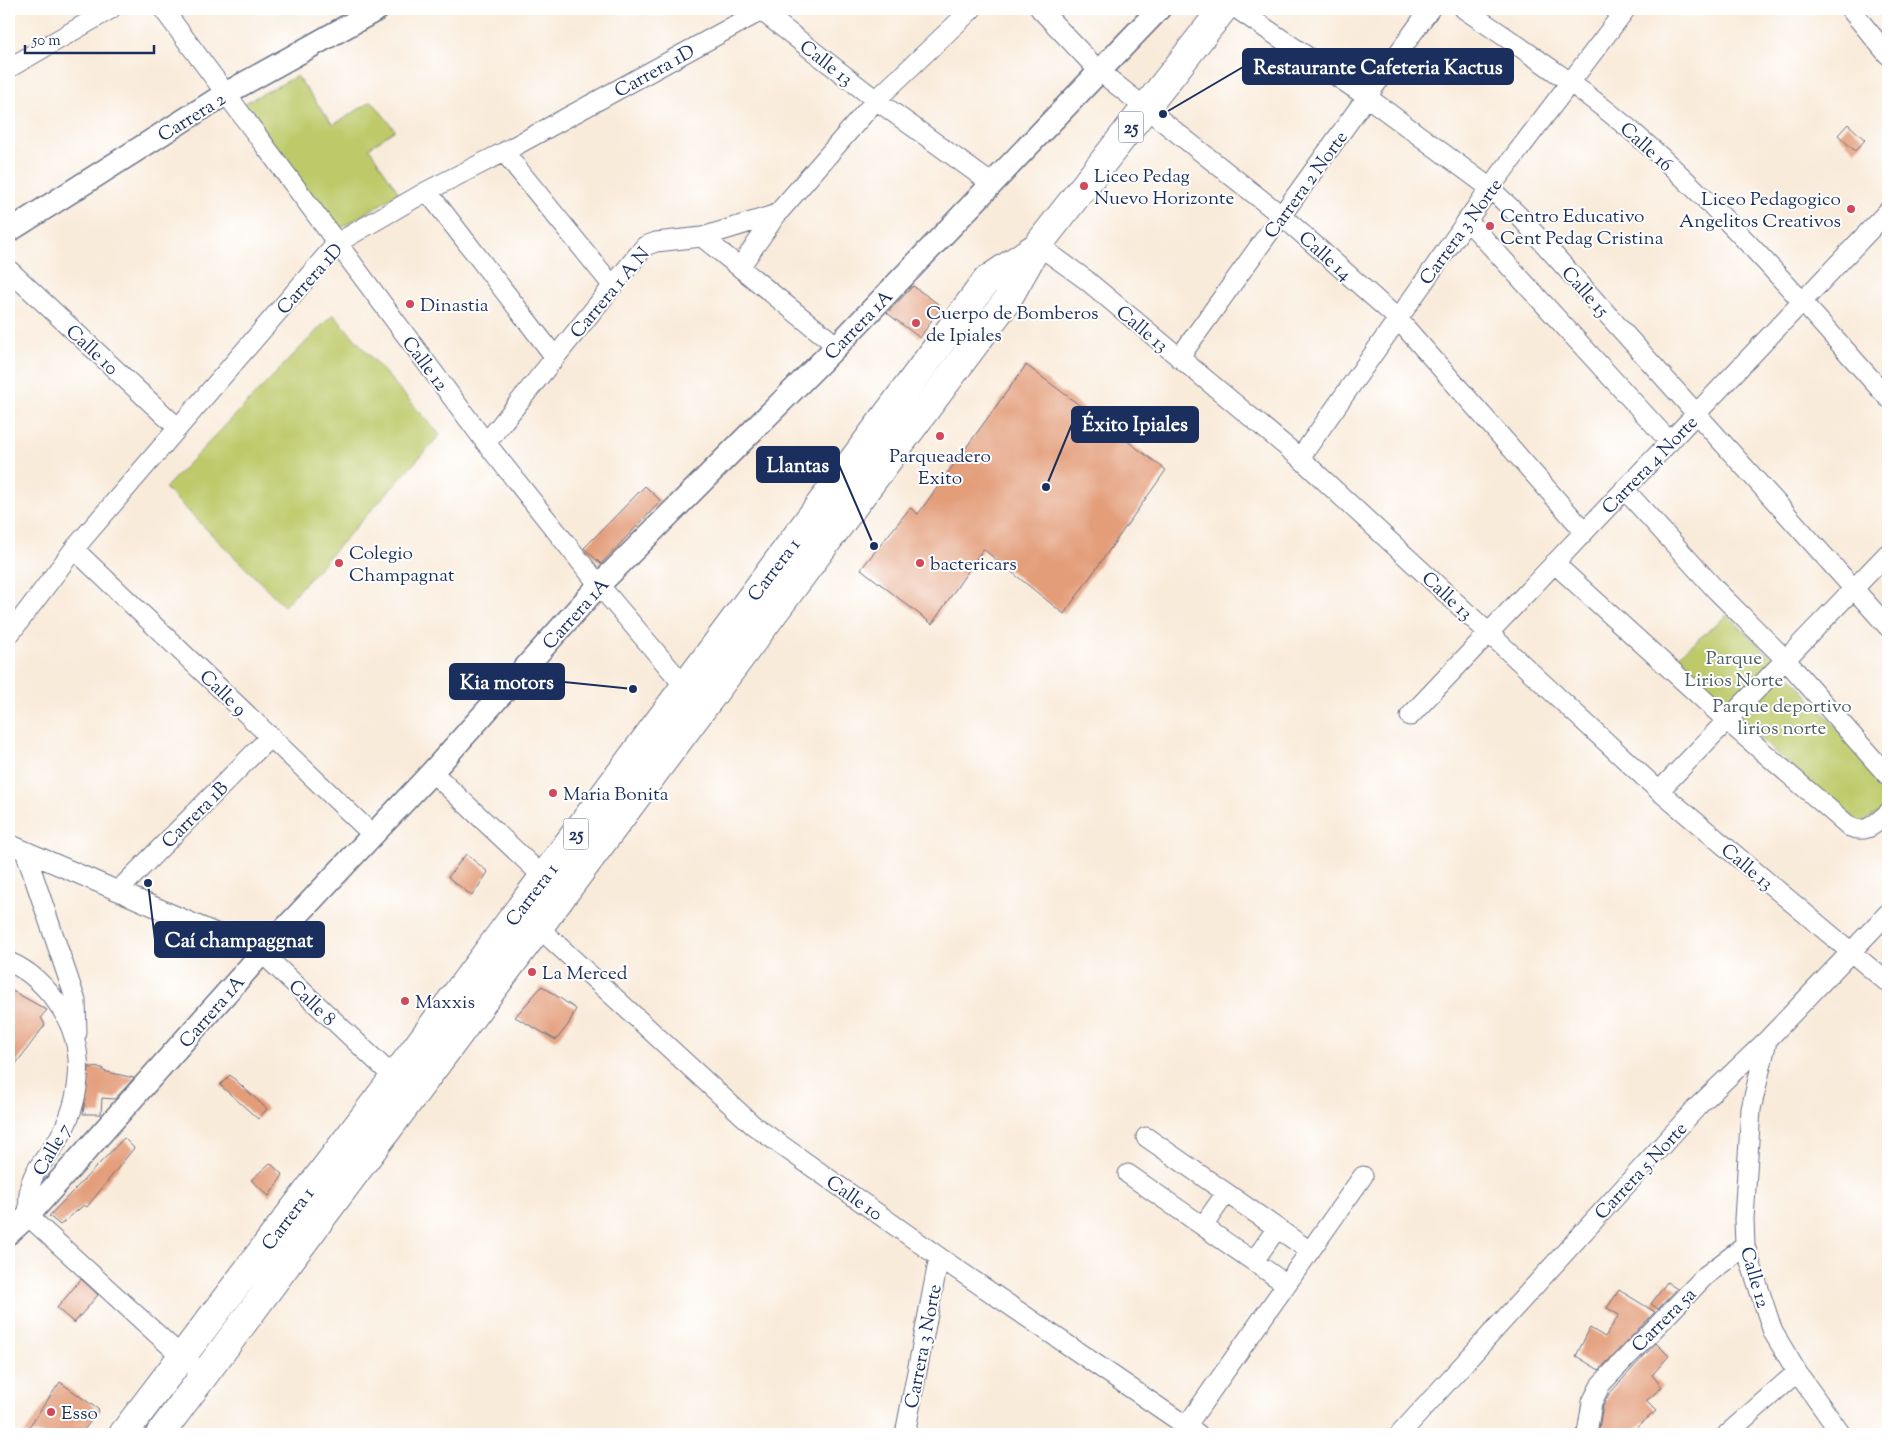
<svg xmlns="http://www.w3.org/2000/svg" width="1897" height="1443" viewBox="0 0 1897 1443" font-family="'Sorts Mill Goudy',serif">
  <rect width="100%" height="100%" fill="#fff"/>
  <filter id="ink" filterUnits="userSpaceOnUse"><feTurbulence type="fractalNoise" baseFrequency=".02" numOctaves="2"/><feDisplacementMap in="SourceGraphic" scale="10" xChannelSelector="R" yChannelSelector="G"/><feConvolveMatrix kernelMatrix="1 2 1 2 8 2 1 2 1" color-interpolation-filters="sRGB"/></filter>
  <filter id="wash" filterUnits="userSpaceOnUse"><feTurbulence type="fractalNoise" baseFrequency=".0096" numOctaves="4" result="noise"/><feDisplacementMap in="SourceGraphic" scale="20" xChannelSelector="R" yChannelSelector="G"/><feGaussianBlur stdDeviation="1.12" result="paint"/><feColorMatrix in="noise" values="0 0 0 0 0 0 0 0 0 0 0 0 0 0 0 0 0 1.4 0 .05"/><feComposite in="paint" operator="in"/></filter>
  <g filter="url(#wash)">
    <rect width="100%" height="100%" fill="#f9ebda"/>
    <path fill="#beca6b" stroke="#6c7c64" d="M 297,76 L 333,125 L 372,101 L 395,130 L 369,148 L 399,193 L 338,230 L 243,104 Z
      M 333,314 L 440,435 L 284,606 L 165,488 Z
      M 1727,615 L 1783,668 L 1838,729 L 1888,791 L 1888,807 L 1858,825 L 1733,715 L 1676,658 Z"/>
    <g id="blocks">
      <path fill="#e39d79" d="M 1848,124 L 1865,140 L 1855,151 L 1838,135 Z
        M 913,286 L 941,306 L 920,338 L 887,313 Z
        M 1026,365 L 1166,470 L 1064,614 L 983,549 L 932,624 L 861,569 L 910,508 L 918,514 Z
        M 645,486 L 661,501 L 601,564 L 584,548 Z
        M 466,854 L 488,872 L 472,896 L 448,877 Z
        M 542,986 L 576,1009 L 568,1025 L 556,1040 L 515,1017 Z
        M 9,989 L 47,1010 L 41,1017 L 45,1025 L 9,1073 Z
        M 89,1067 L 103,1068 L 103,1071 L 134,1078 L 115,1099 L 102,1098 L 101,1114 L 83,1114 Z
        M 230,1075 L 267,1109 L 258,1119 L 220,1085 Z
        M 124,1138 L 134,1148 L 87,1207 L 84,1205 L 60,1225 L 49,1216 Z
        M 270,1163 L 283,1175 L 269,1196 L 251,1180 Z
        M 81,1279 L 98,1295 L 74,1323 L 57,1308 Z
        M 1667,1282 L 1677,1289 L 1658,1309 L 1651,1304 Z
        M 1619,1290 L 1655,1312 L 1599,1370 L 1576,1356 L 1590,1328 L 1605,1337 L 1619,1315 L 1607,1308 Z
        M 1656,1343 L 1669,1356 L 1652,1375 L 1662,1387 L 1646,1401 L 1656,1411 L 1629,1434 L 1598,1434 L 1603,1405 L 1609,1394 Z
        M 60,1382 L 99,1410 L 81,1434 L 24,1434 Z"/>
    </g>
  </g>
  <g filter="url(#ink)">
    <use href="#blocks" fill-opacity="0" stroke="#697189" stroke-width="1"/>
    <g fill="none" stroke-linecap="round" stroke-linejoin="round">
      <defs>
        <path id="minor" d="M 163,9 L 486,443 L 599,585 L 692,695
          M 759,9 L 876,100 L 992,184
          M 1040,9 L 1099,71 L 1282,216 L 1397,318 L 1584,531
          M 1237,9 L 1367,97 L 1490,188 L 1519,216 L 1888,627
          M 1464,9 C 1528,52 1592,95 1649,146 C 1735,223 1811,312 1888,398
          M 1850,9 L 1888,55
          M 9,68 L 111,9
          M 504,152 L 612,285
          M 427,191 L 555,357
          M 1467,220 L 1670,442
          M 702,237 L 837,346
          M 1038,245 L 1085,279 L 1300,458 L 1659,791 L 1888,983
          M 740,267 L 777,214 L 876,100 L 972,9
          M 9,270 L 178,428
          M 1179,358 L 1430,9
          M 486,443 L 645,246 L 656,242 L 702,237 L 777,214
          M 1300,458 L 1490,188 L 1626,9
          M 1624,489 L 1716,590 L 1785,659 L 1888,776
          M 74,549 L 373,835
          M 1554,563 L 1726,720 L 1850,827 C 1867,834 1875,824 1888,813
          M 9,635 L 74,549 L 337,243 L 427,191 L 504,152 L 761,11
          M 1410,716 L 1888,211
          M 432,772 L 551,884
          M 1659,791 L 1888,553
          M 9,844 L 262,953 L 402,1085
          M 25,851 L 76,1001 L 77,1033
          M 118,891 L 271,736
          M 538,927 L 753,1125 L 939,1257 L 1198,1434
          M 9,962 C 31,971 49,990 62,1010 C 88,1052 81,1103 56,1143 C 47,1157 34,1169 30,1186 C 28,1195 29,1206 28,1216 L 181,1356 L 205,1375
          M 1767,1041 L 1751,1109 L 1744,1219 L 1745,1246 L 1773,1332 L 1797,1372 L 1841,1434
          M 1146,1137 L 1310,1251
          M 1128,1174 L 1286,1284
          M 1203,1226 L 1226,1193
          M 1254,1261 L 1277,1228
          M 1187,1425 L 1363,1176
          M 905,1434 L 939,1257
          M 1400,1434 L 1698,1106 L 1768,1039 L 1888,913
          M 1587,1434 L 1592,1402 L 1601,1384 L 1705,1276 L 1745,1246
          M 1727,1434 L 1797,1372"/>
        <path id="tertiary" d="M 9,231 L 225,94 L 378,9
          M 9,1233 L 28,1216 L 262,953 L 432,772 L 599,585 L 837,346 L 1159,9"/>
        <path id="primary" d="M 123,1434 L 393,1079 L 987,280 L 1033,249
          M 160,1434 L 1006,302 L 1038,245 L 1223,9"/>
      </defs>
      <use href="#minor" stroke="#697189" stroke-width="21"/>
      <use href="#tertiary" stroke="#697189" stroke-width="25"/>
      <use href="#primary" stroke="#697189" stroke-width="30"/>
      <use href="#minor" stroke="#fff" stroke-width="19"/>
      <use href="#tertiary" stroke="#fff" stroke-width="22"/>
      <use href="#primary" stroke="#fff" stroke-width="28"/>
    </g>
  </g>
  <g fill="#d1495b" stroke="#fff" stroke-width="2">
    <circle cx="1084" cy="186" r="5"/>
    <circle cx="1851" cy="209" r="5"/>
    <circle cx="1490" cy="226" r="5"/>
    <circle cx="410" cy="304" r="5"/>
    <circle cx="916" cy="323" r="5"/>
    <circle cx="940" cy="436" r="5"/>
    <circle cx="339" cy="563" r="5"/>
    <circle cx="920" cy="563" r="5"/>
    <circle cx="553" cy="793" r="5"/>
    <circle cx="532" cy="972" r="5"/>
    <circle cx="405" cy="1001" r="5"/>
    <circle cx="51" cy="1412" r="5"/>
  </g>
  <g text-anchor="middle" stroke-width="4" stroke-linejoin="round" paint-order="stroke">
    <g fill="#fff" stroke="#5f6d8e" stroke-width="1">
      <rect x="1118.5" y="111.5" width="25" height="31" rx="4"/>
      <rect x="563.5" y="818.5" width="25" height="31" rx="4"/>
    </g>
    <g font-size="18" font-weight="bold" fill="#1b2f5e">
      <text x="1131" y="133">25</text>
      <text x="576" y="840">25</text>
    </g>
    <g font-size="19" fill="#1b2f5e" stroke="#fff">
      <text transform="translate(827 62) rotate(38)" y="7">Calle 13</text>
      <text transform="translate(654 70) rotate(-29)" y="7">Carrera 1D</text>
      <text transform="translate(191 116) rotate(-32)" y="7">Carrera 2</text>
      <text transform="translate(1647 146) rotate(42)" y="7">Calle 16</text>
      <text transform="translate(1305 184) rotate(-54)" y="7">Carrera 2 Norte</text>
      <text transform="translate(1460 231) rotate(-54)" y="7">Carrera 3 Norte</text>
      <text transform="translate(1326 255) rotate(42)" y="7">Calle 14</text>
      <text transform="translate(309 278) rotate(-48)" y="7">Carrera 1D</text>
      <text transform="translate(1586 291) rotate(48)" y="7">Calle 15</text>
      <text transform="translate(609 292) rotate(-50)" y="7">Carrera 1 A N</text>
      <text transform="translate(858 324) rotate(-46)" y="7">Carrera 1A</text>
      <text transform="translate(1143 328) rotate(40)" y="7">Calle 13</text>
      <text transform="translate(93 349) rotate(43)" y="7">Calle 10</text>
      <text transform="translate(426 363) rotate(53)" y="7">Calle 12</text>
      <text transform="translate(1649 464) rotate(-46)" y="7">Carrera 4 Norte</text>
      <text transform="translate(773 569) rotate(-53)" y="7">Carrera 1</text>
      <text transform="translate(1448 595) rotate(43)" y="7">Calle 13</text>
      <text transform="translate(575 613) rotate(-48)" y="7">Carrera 1A</text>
      <text transform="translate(224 692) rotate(44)" y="7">Calle 9</text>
      <text transform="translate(194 814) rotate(-45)" y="7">Carrera 1B</text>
      <text transform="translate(1748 866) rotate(40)" y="7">Calle 13</text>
      <text transform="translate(531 894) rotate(-53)" y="7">Carrera 1</text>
      <text transform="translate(313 1002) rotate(44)" y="7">Calle 8</text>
      <text transform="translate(211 1011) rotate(-49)" y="7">Carrera 1A</text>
      <text transform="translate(51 1149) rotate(-60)" y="7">Calle 7</text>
      <text transform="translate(1640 1170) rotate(-47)" y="7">Carrera 5 Norte</text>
      <text transform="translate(855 1197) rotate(35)" y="7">Calle 10</text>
      <text transform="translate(287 1218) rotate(-53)" y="7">Carrera 1</text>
      <text transform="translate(1756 1277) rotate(74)" y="7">Calle 12</text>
      <text transform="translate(1663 1319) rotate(-45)" y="7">Carrera 5a</text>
      <text transform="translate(922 1346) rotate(-79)" y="7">Carrera 3 Norte</text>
    </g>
    <g font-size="19" fill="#1b2f5e" stroke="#fff" text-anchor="start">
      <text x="1094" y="182">Liceo Pedag<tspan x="1094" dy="22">Nuevo Horizonte</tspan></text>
      <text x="1841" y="205" text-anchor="end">Liceo Pedagogico<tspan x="1841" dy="22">Angelitos Creativos</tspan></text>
      <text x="1500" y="222">Centro Educativo<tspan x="1500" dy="22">Cent Pedag Cristina</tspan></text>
      <text x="420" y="311">Dinastia</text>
      <text x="926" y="319">Cuerpo de Bomberos<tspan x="926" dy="22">de Ipiales</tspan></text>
      <text x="940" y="462" text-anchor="middle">Parqueadero<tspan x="940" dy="22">Exito</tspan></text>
      <text x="349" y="559">Colegio<tspan x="349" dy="22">Champagnat</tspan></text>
      <text x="930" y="570">bactericars</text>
      <text x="563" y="800">Maria Bonita</text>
      <text x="542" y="979">La Merced</text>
      <text x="415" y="1008">Maxxis</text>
      <text x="61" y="1419">Esso</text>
    </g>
    <g font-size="19" fill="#4c5e62" stroke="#fff">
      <text x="1734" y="664">Parque<tspan x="1734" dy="22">Lirios Norte</tspan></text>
      <text x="1782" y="712">Parque deportivo<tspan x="1782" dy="22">lirios norte</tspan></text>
    </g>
  </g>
  <path fill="none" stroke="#1b2f5e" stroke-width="2" d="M1163 114L1243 67M1046 487L1072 424M874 546L839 465M633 689L564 682M148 883L155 940"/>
  <g fill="#1b2f5e" stroke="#fff" stroke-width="2">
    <circle cx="1163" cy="114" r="5"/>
    <circle cx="1046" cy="487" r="5"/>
    <circle cx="874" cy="546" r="5"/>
    <circle cx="633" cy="689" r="5"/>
    <circle cx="148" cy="883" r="5"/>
  </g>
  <g fill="#1b2f5e" stroke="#1b2f5e" stroke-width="2">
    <rect x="1243" y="49" width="270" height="35" rx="5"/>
    <rect x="1072" y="407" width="126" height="35" rx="5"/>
    <rect x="757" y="447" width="82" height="35" rx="5"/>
    <rect x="450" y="664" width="114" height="35" rx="5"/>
    <rect x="155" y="922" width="169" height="35" rx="5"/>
  </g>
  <g font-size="20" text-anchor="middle" font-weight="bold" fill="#fff">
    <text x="1378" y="74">Restaurante Cafeteria Kactus</text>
    <text x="1135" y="431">Éxito Ipiales</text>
    <text x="798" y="472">Llantas</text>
    <text x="507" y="689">Kia motors</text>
    <text x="239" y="947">Caí champaggnat</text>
  </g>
  <rect width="1897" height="1443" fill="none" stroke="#fff" stroke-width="30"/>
  <path d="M25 45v8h129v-8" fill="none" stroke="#1b2f5e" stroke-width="2.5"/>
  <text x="32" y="45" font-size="15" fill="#1b2f5e" stroke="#ffffff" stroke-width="4" paint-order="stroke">50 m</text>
</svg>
